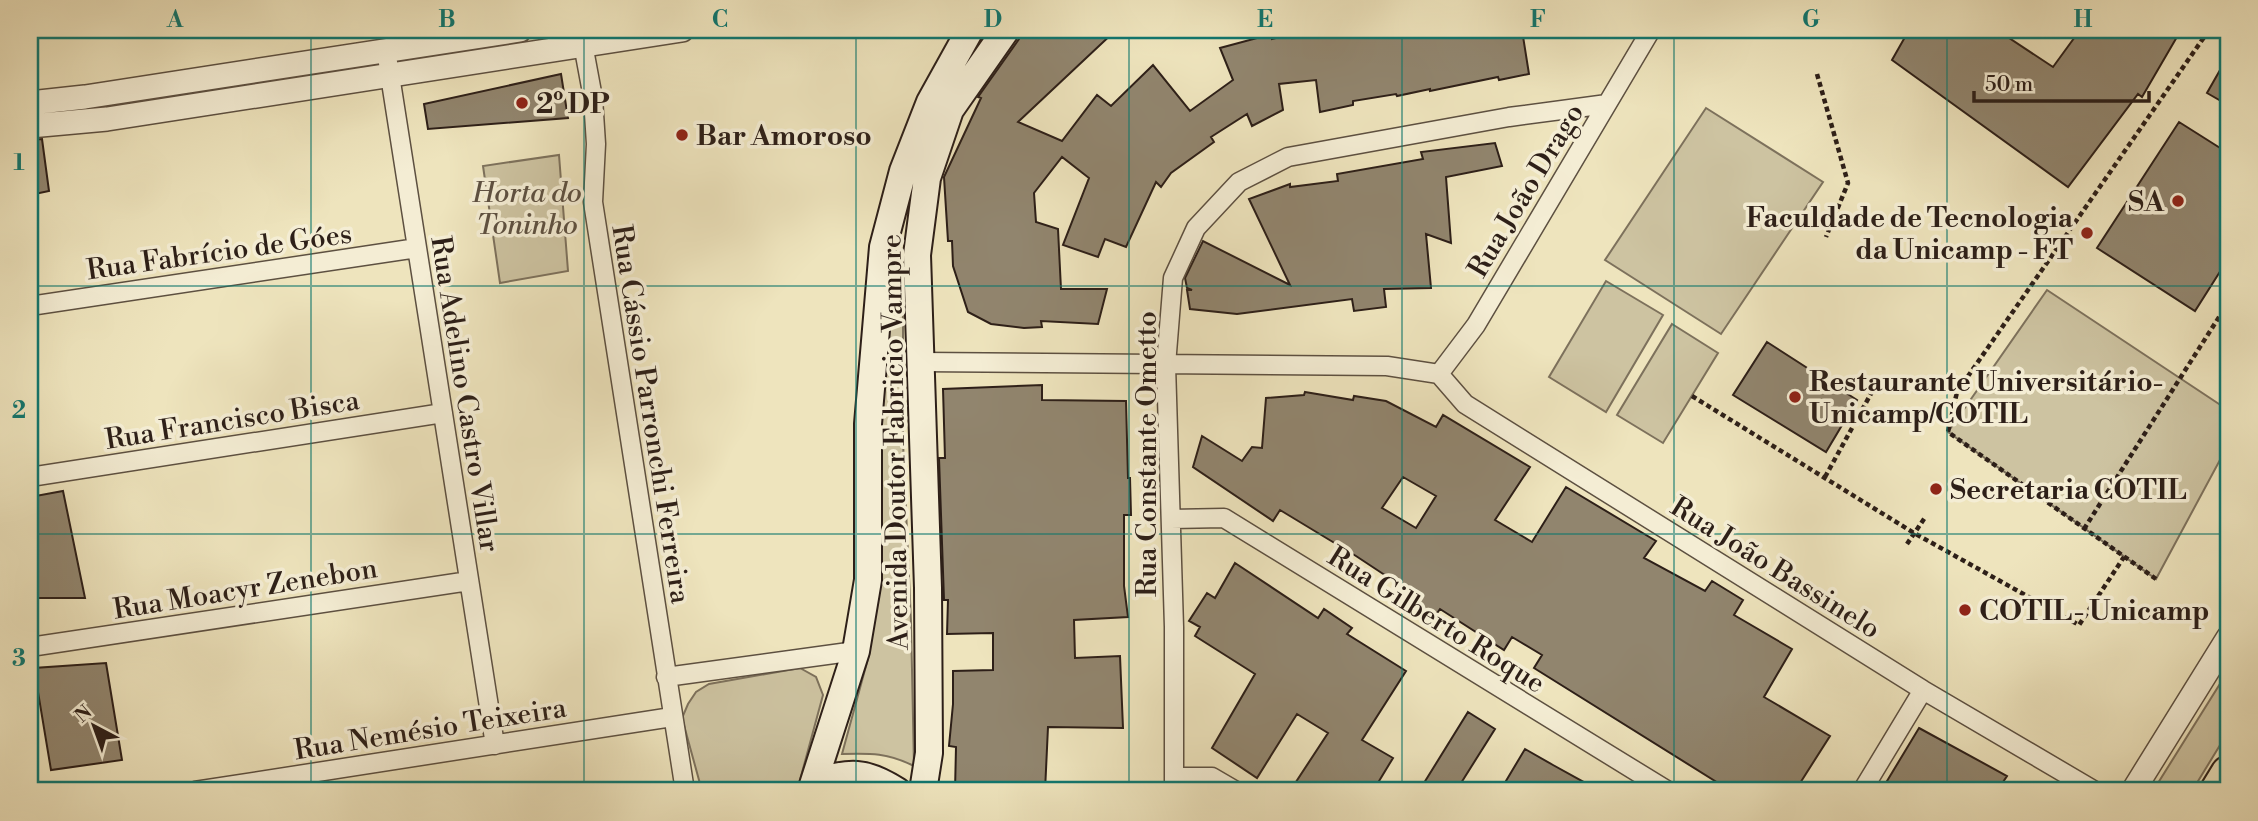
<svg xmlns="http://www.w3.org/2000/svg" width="2258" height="821" viewBox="0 0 2258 821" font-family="'Libre Bodoni',serif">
  <rect width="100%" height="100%" fill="#eee4bd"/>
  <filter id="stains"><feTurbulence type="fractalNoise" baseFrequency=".00286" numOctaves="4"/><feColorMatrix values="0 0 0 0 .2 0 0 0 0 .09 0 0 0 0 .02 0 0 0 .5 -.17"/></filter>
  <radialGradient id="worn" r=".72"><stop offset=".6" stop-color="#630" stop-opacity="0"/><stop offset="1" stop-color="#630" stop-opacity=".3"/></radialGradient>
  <path fill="#cdc3a1" stroke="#7d715c" stroke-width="2" d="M 1706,108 L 1823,182 L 1721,334 L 1605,260 Z
    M 559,155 L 568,271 L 500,283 L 483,166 Z
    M 1606,281 L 1663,315 L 1606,412 L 1549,377 Z
    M 2047,290 L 2228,410 L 2228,445 L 2156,579 L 1948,432 Z
    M 885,299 L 903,302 L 903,442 L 911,622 L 914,766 C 888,753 871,753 842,754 L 869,655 L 881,561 L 882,407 Z
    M 1672,324 L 1718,353 L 1663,443 L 1617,415 Z
    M 800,668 L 816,677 L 823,695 L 797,791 L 702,791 L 682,718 L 688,704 L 696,692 L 709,684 Z
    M 2228,671 L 2228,732 L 2192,791 L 2153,791 Z"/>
  <path fill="#91856e" stroke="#2d1f18" stroke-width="2" fill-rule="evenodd" d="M 1021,30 L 1116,30 L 1018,122 L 1062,141 L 1097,95 L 1111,106 L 1153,65 L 1190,111 L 1233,80 L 1220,48 L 1272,34 L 1272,39 L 1309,30 L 1522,30 L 1529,74 L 1499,80 L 1498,77 L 1430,91 L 1430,89 L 1397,96 L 1396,94 L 1353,101 L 1353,105 L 1320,112 L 1316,80 L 1279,84 L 1283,110 L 1252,126 L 1247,114 L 1211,137 L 1214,142 L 1171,173 L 1161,187 L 1156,182 L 1126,247 L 1105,239 L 1098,257 L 1063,245 L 1089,178 L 1062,157 L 1034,193 L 1036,222 L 1058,229 L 1061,289 L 1107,289 L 1098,324 L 1041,321 L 1042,327 L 1024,328 L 991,324 L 968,312 L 953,266 L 952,241 L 948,241 L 944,177 L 981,98 L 978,97 L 1019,39 Z
    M 1909,30 L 1997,30 L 2053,67 L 2080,30 L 2181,30 L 2142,97 L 2138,94 L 2068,187 L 1892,60 Z
    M 2228,56 L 2228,105 L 2207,93 Z
    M 561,74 L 568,118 L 428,129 L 424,104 Z
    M 2179,122 L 2228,153 L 2228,259 L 2195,311 L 2097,248 Z
    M 42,139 L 49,191 L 30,195 L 30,140 Z
    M 1495,143 L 1502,166 L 1446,177 L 1451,243 L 1426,234 L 1431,288 L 1384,289 L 1386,307 L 1354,311 L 1352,299 L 1237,314 L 1190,309 L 1187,290 L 1192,290 L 1187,288 L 1185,278 L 1203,241 L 1290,285 L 1249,199 L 1290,184 L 1290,187 L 1338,181 L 1337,174 L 1423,159 L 1421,152 Z
    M 1767,342 L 1857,400 L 1826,452 L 1733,395 Z
    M 1042,385 L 1042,400 L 1126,401 L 1128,478 L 1130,478 L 1131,515 L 1124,515 L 1124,586 L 1128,617 L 1074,620 L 1075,658 L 1120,656 L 1123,728 L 1048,727 L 1045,791 L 955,791 L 956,747 L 949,746 L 953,704 L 953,671 L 993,670 L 993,633 L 947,634 L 948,600 L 944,600 L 939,458 L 945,458 L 943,389 Z
    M 1305,392 L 1353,400 L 1354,396 L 1386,401 L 1436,427 L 1443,415 L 1530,467 L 1495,520 L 1532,542 L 1566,487 L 1656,541 L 1644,558 L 1705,591 L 1712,581 L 1743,600 L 1734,615 L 1792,649 L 1764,697 L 1830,736 L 1795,791 L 1731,791 L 1534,668 L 1542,655 L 1512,637 L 1504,650 L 1440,609 L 1433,619 L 1410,604 L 1415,595 L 1356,556 L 1280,510 L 1273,521 L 1193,467 L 1202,436 L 1242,461 L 1252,447 L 1262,448 L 1266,398 L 1304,395 ZM 1403,477 L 1436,496 L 1416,528 L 1382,508 Z
    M 63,491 L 85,598 L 30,598 L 30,497 Z
    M 1235,563 L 1318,618 L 1324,609 L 1352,628 L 1347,634 L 1406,671 L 1362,740 L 1393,758 L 1373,791 L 1290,791 L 1328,733 L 1297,714 L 1257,778 L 1212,748 L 1255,674 L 1195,636 L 1200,627 L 1189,621 L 1207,593 L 1215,598 Z
    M 106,663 L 122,760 L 51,770 L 34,668 Z
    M 1468,712 L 1495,729 L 1456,791 L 1419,791 Z
    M 1919,728 L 2007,776 L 1997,791 L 1881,791 Z
    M 1525,749 L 1553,765 L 1600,791 L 1500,791 Z"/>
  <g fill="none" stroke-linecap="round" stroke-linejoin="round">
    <defs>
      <path id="minor" d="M 583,44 L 593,98 L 596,144 L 593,202 L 685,791
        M 386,50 L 495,745
        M 30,306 L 417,248
        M 921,362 L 1387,366 L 1439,374
        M 1439,374 L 1465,404 L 1923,690 L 2095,791
        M 1439,374 L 1476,325 L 1651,30
        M 30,477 L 443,413
        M 1171,519 L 1224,518 L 1668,791
        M 30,647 L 469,581
        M 666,677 L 856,651
        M 1176,777 L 1212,777 L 1236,791
        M 195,791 L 672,717
        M 1174,791 L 1174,627 L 1166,365 L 1173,278 L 1196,228 L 1239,182 L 1288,157 L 1509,117 L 1607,104
        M 1862,791 L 1923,690"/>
      <path id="tertiary" d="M 30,103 L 85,97 L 520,30
        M 30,126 L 107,119 L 682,30
        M 2133,791 L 2228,638"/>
      <path id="secondary" d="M 815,782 C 851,772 864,770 897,791
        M 811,791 L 856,651 L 868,580 L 868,424 L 883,247 L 903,171 L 930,102 L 970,30
        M 923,791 L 929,753 L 928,588 L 917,255 L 927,178 L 950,110 L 1006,30"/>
      <path id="motorway" d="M 2217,791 L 2228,773"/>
    </defs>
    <use href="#minor" stroke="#5d5041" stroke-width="21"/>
    <use href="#tertiary" stroke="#5d5041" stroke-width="26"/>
    <use href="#secondary" stroke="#2d1f18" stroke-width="30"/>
    <use href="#motorway" stroke="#2d1f18" stroke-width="37"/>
    <path stroke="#2d1f18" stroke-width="4.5" stroke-dasharray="5 3.5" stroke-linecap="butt" d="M 1817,74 L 1848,183 L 1826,237
      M 1692,396 L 1914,533 L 2079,625 L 2124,557
      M 1825,477 L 1873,390
      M 2084,529 L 2228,303
      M 1907,544 L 1926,516
      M 2156,579 L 1948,432 L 1957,392 L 2209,30"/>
    <use href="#minor" stroke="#f4edd4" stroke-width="18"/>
    <use href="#tertiary" stroke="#f4edd4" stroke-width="23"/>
    <use href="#secondary" stroke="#f4edd4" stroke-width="26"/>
    <use href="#motorway" stroke="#eee4bd" stroke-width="33"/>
  </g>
  <path fill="none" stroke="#0f766e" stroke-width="2" stroke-opacity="0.55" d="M 311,30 L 311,791M 584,30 L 584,791M 856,30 L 856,791M 1129,30 L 1129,791M 1402,30 L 1402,791M 1674,30 L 1674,791M 1947,30 L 1947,791M 30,286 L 2228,286M 30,534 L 2228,534"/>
  <g fill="#8f2418" stroke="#f4edd4" stroke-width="2.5">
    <circle cx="522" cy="103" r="7"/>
    <circle cx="682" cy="135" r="7"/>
    <circle cx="2178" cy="201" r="7"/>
    <circle cx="2087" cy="233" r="7"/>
    <circle cx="1795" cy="397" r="7"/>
    <circle cx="1936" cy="489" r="7"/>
    <circle cx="1965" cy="610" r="7"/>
  </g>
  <g text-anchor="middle" stroke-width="7" stroke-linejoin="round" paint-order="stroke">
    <g font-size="28" font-weight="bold" fill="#2d1f18" stroke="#f4edd4" text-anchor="start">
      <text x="536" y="113">2º DP</text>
      <text x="696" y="145">Bar Amoroso</text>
      <text x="2164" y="211" text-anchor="end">SA</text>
      <text x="2073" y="227" text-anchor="end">Faculdade de Tecnologia<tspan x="2073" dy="32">da Unicamp - FT</tspan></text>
      <text x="1809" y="391">Restaurante Universitário-<tspan x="1809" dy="32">Unicamp/COTIL</tspan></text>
      <text x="1950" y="499">Secretaria COTIL</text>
      <text x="1979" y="620">COTIL- Unicamp</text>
    </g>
    <g font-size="28" fill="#2d1f18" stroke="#f4edd4">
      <text transform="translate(1525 190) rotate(-59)" y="10">Rua João Drago</text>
      <text transform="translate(219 251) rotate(-8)" y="10">Rua Fabrício de Góes</text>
      <text transform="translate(466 394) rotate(81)" y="10">Rua Adelino Castro Villar</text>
      <text transform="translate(652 414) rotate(81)" y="10">Rua Cássio Parronchi Ferreira</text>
      <text transform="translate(232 419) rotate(-9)" y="10">Rua Francisco Bisca</text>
      <text transform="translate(894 442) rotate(-91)" y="10">Avenida Doutor Fabricio Vampre</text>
      <text transform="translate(1146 454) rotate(-90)" y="10">Rua Constante Ometto</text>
      <text transform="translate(1776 567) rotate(32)" y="10">Rua João Bassinelo</text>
      <text transform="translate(245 588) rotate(-9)" y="10">Rua Moacyr Zenebon</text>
      <text transform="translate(1437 619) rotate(32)" y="10">Rua Gilberto Roque</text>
      <text transform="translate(430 728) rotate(-9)" y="10">Rua Nemésio Teixeira</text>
    </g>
    <g font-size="28" font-style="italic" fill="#5d5041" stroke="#f4edd4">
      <text x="527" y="202">Horta do<tspan x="527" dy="32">Toninho</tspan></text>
    </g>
  </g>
  <rect width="2258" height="821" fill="none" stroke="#eee4bd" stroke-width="77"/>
  <g transform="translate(94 726) rotate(319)" stroke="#f4edd4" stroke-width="5" paint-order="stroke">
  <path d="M0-5L12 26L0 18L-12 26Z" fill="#2d1f18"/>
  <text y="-10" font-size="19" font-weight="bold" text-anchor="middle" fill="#2d1f18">N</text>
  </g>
  <path d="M1974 91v10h175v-10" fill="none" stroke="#2d1f18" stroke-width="3.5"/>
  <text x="1985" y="91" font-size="21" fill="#2d1f18" stroke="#f4edd4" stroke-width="5" paint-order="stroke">50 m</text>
  <rect x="38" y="38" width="2182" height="744" fill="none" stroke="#0f766e" stroke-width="2.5"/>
  <g font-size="23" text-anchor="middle" font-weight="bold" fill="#0f766e">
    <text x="175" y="27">A</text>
    <text x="447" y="27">B</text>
    <text x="720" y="27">C</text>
    <text x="993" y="27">D</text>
    <text x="1265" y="27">E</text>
    <text x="1538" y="27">F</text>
    <text x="1811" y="27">G</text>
    <text x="2083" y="27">H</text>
    <text x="19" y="170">1</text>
    <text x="19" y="418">2</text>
    <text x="19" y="666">3</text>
  </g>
  <rect width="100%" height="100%" filter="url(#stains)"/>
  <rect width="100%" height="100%" fill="url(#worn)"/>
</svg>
